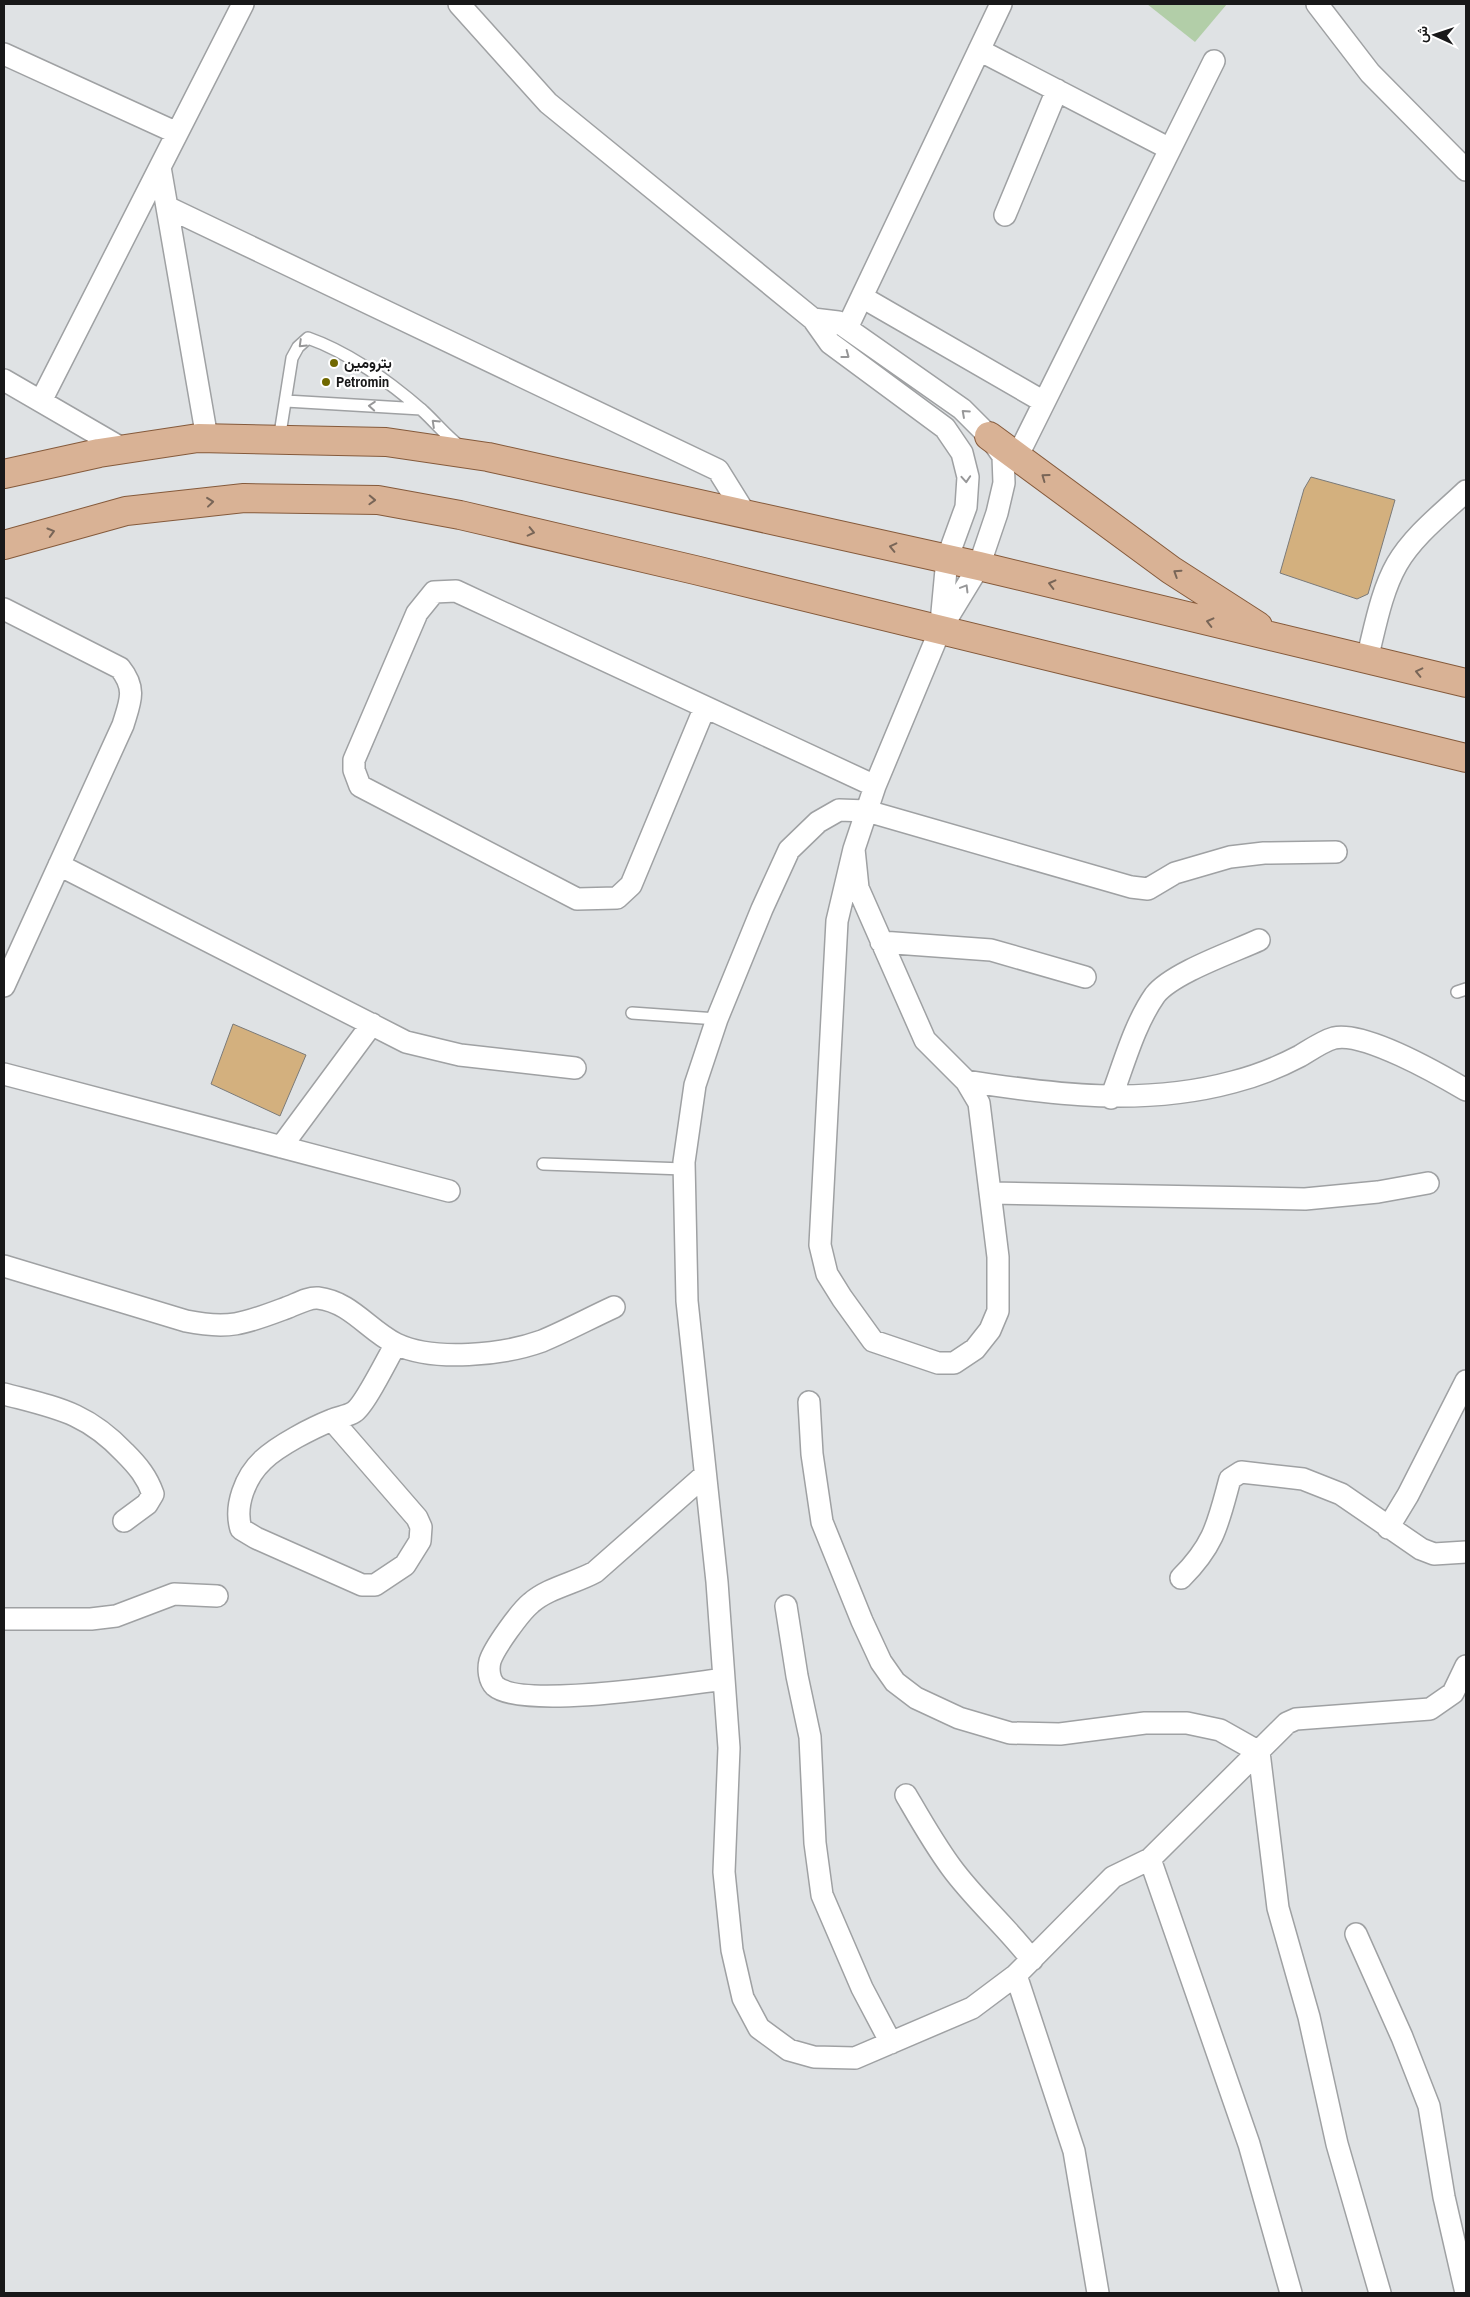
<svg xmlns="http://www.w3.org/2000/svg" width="1470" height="2297" viewBox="0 0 1470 2297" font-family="'Archivo Narrow',Vazirmatn,sans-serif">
  <rect width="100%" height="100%" fill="#dfe2e4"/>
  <path fill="#b2cea8" d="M 1147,4 L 1227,4 L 1195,42 Z"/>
  <path fill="#d3b07e" stroke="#7b7a78" d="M 1311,477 L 1395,500 L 1368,594 L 1357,599 L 1280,573 L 1304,489 Z
    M 233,1024 L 306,1055 L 280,1116 L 211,1084 Z"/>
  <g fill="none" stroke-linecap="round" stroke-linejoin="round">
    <defs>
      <path id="lane" d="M 286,401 L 421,409
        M 279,440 L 292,358 L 298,347 L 308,338 C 348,352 391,383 423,411 C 436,423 448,438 462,448
        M 1457,992 L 1466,989
        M 632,1013 L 717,1019
        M 543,1164 L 684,1169"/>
      <path id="street" d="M 459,4 L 548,103 L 813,319 L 830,343 L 945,428 L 962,453 L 968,477 L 966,507 L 947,559 L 941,623
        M 1317,4 L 1370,73 L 1466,170
        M 979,50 L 1170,149
        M 4,54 L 177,133
        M 167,207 L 718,470 L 746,515
        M 1005,215 L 1057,90
        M 862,297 L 1044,402
        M 813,319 L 838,322 L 962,409 L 989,436 L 1003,456 L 1004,483 L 997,513 L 979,566 L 940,630 L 875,786 L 854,849 L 858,888 L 925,1040 L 966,1081 L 979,1103 L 998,1257 L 998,1311 L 990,1330 L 975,1349 L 954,1363 L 938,1363 L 873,1341 L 842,1298 L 827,1274 L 820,1245 L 837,921 L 854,849
        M 847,328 L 1001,4
        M 4,380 L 123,449
        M 41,401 L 160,167
        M 207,438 L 160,167 L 243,4
        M 1017,457 L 1214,61
        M 4,609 L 120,668 C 137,689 130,702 123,725 L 4,986
        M 1367,659 C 1375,628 1381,592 1397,564 C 1414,535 1443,513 1466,491
        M 705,707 L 631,885 L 617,898 L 577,899 L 360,786 L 354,770 L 354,760 L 417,613 L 434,592 L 456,591 L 875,786
        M 1336,852 L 1264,853 L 1230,857 L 1175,873 L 1148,889 L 1131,887 L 867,811 L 839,810 L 818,822 L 789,850 L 762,909 L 717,1019 L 695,1085 L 684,1162 L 687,1301 L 717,1582 L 729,1748 L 724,1872 L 732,1950 L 743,1998 L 759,2028 L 789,2050 L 814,2057 L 855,2058 L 972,2008 L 1016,1975 L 1113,1877 L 1150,1859 L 1287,1723 L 1296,1719 L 1430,1709 L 1453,1693 L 1466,1666
        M 59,865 L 406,1042 L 460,1055 L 575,1068
        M 881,942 L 991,950 L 1085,977
        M 4,1074 L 449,1191
        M 966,1081 C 1055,1095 1144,1106 1233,1082 C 1257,1076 1279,1067 1300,1056 C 1310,1050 1323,1041 1334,1038 C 1364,1031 1439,1074 1466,1090
        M 1111,1098 C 1124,1064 1134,1025 1155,995 C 1172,973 1233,952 1259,940
        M 281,1147 L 372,1024
        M 990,1193 L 1305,1199 L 1378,1192 L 1428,1183
        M 4,1266 L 186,1321 C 230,1330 246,1323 286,1308 C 295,1305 308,1297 318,1298 C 351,1302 368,1330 396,1344 C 434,1362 503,1355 542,1341 C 566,1331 590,1318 614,1307
        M 4,1394 C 57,1408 86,1412 125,1453 C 138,1466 147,1477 153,1494 L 147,1504 L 124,1521
        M 809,1402 L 812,1454 L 822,1522 L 862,1621 L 881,1662 L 895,1682 L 916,1698 L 959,1718 L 1010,1733 L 1060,1734 L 1145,1723 L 1187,1723 L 1220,1730 L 1259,1752 L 1278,1908 L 1309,2017 L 1337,2144 L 1380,2293
        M 332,1420 L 417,1518 L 421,1527 L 420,1541 L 405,1565 L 375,1585 L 362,1585 L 256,1538 L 241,1529 C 234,1506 245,1477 263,1460 C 279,1445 312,1428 332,1420 C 339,1417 348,1416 354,1412 C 365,1405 388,1357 396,1344
        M 705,1475 L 595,1572 C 575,1583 548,1588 531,1603 C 520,1612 494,1648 490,1661 C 488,1669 489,1680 495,1686 C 522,1710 684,1684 724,1679
        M 1388,1528 L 1408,1495 L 1466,1381
        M 1181,1578 C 1215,1544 1218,1523 1230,1479 L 1241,1472 L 1303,1479 L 1341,1494 L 1421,1549 L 1434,1554 L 1466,1552
        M 786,1606 L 797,1676 L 810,1737 L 815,1843 L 822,1895 L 862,1988 L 891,2043
        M 4,1619 L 91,1619 L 116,1616 L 174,1594 L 217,1596
        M 906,1795 C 920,1819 934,1844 951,1867 C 975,1900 1007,1927 1032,1960
        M 1150,1859 L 1249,2144 L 1291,2293
        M 1356,1934 L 1402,2037 L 1429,2106 L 1444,2197 L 1466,2293
        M 1016,1975 L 1074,2151 L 1098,2293"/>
      <path id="primary" d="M 989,436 L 1171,570 L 1258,626
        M 4,474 L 99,453 L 198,438 L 386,442 L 488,457 L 979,566 L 1466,683
        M 4,545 L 126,511 L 244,498 L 378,500 L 460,515 L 695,570 L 1466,758"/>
    </defs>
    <use href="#lane" stroke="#9fa1a3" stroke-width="14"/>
    <use href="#street" stroke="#9fa1a3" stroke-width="24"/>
    <use href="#primary" stroke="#855a3b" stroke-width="30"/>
    <use href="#lane" stroke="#fff" stroke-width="11"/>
    <use href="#street" stroke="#fff" stroke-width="21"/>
    <use href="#primary" stroke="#d9b295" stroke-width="28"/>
  </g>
  <defs><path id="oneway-chevron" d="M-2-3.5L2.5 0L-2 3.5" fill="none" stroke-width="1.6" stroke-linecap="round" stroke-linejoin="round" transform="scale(1.25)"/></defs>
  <g stroke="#979798">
    <use href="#oneway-chevron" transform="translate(302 344) rotate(136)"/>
    <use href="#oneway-chevron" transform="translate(846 355) rotate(37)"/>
    <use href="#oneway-chevron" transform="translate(372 406) rotate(-176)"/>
    <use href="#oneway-chevron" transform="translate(965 413) rotate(-138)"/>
    <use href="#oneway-chevron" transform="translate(435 423) rotate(-137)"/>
    <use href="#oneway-chevron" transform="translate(966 479) rotate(86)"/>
    <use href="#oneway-chevron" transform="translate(965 588) rotate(-59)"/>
  </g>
  <g stroke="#786557">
    <use href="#oneway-chevron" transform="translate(1045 477) rotate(-144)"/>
    <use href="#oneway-chevron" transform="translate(372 500) rotate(2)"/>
    <use href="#oneway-chevron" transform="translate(210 502) rotate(-6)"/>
    <use href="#oneway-chevron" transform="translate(51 532) rotate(-16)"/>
    <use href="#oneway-chevron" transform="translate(531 532) rotate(13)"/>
    <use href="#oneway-chevron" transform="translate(893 547) rotate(-167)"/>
    <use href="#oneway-chevron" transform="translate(1177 573) rotate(-147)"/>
    <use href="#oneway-chevron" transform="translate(1052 584) rotate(-166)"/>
    <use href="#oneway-chevron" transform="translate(1210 622) rotate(-166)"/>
    <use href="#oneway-chevron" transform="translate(1419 672) rotate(-167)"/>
  </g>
  <g fill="#706800" stroke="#fff" stroke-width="2">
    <circle cx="334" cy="363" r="5"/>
    <circle cx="326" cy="382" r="5"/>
  </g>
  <g text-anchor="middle" stroke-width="4.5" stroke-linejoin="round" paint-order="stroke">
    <g font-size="15" font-weight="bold" fill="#181819" stroke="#fff" text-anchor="start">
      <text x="344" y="368">بترومين</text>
      <text x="336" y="387">Petromin</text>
    </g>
  </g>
  <rect width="1470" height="2297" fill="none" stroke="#181819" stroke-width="10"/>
  <g transform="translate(1435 35) rotate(273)" stroke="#ffffff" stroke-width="4" paint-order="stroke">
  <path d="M0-4L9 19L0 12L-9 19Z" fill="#181819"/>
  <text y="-8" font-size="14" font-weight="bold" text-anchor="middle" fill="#181819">ش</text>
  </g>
</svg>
